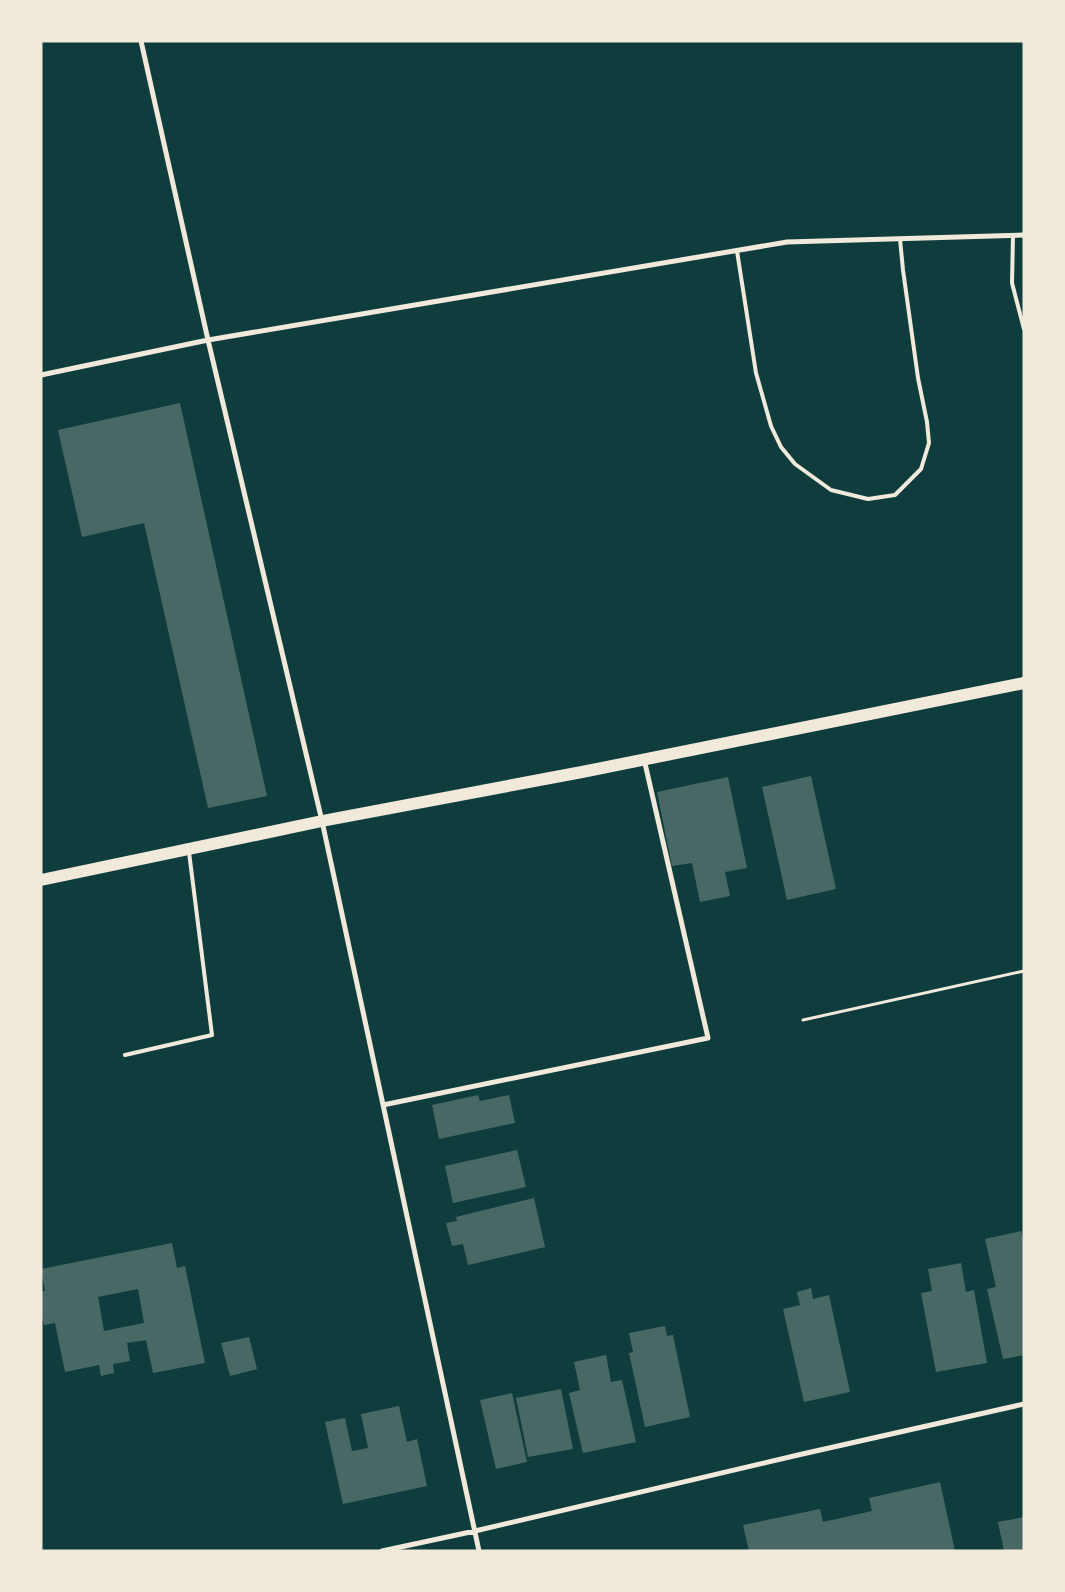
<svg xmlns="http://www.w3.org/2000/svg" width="1065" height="1592" viewBox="0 0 1065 1592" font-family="Montserrat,sans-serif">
  <rect width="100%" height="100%" fill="#0f3d3e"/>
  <path fill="#486865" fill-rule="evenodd" d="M 180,403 L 267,796 L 208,808 L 144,523 L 82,537 L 58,430 Z
    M 811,776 L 836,889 L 787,900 L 762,787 Z
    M 728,777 L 747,868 L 725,872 L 730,896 L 700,902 L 692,863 L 672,866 L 657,792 Z
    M 478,1095 L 480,1101 L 509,1095 L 515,1123 L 439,1139 L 432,1105 Z
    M 517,1150 L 526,1187 L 453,1203 L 445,1166 Z
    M 534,1198 L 545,1247 L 468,1265 L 463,1244 L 452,1246 L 446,1223 L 457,1221 L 456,1217 Z
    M 1021,1231 L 1024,1242 L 1024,1355 L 1003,1359 L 987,1289 L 996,1287 L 985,1239 Z
    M 172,1243 L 177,1268 L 185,1266 L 205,1363 L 153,1373 L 146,1340 L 127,1343 L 130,1361 L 113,1364 L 114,1373 L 101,1376 L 99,1365 L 65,1372 L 55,1323 L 44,1325 L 41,1312 L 41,1291 L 45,1291 L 41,1269 ZM 138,1289 L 144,1323 L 104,1331 L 98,1297 Z
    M 961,1263 L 966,1292 L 974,1290 L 987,1363 L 936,1372 L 921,1293 L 932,1291 L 928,1269 Z
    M 811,1288 L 813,1299 L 829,1295 L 850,1392 L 804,1402 L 783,1309 L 800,1305 L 797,1292 Z
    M 665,1326 L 667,1336 L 673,1335 L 690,1417 L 645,1427 L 629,1353 L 633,1352 L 629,1333 Z
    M 249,1337 L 257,1369 L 230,1376 L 221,1343 Z
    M 606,1355 L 611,1382 L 622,1380 L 636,1442 L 583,1453 L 569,1393 L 580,1390 L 574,1362 Z
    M 561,1389 L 573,1449 L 528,1457 L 516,1398 Z
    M 512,1393 L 527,1462 L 496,1469 L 480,1400 Z
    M 399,1406 L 407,1442 L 417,1439 L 427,1486 L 343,1504 L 325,1422 L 345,1418 L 352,1451 L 368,1448 L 361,1414 Z
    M 940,1482 L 955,1551 L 749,1551 L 743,1525 L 820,1509 L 823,1522 L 872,1511 L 869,1498 Z
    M 1024,1517 L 1024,1551 L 1004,1551 L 998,1522 Z"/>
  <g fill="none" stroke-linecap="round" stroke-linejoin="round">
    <path stroke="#f1e9da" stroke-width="3" d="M 803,1020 L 1024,971"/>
    <path stroke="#f1e9da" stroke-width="4" d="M 1013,236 L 1012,283 L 1024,329
      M 737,251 L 756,373 L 771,426 L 781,447 L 795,464 L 831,490 L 868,499 L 895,495 L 921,469 L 929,443 L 927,422 L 918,378 L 903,270 L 900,239
      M 125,1055 L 212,1035 L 189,852"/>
    <path stroke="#f1e9da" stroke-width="5" d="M 141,41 L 208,340 L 322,821 L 479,1551
      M 41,375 L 208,340 L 787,242 L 1024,235
      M 383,1105 L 708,1038 L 644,759
      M 382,1551 L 475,1531 L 798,1455 L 1024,1404"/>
    <path stroke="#f1e9da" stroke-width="12" d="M 41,880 L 322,821 L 582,772 L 1024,683"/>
  </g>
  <rect width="1065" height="1592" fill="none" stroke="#f1e9da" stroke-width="85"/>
</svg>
